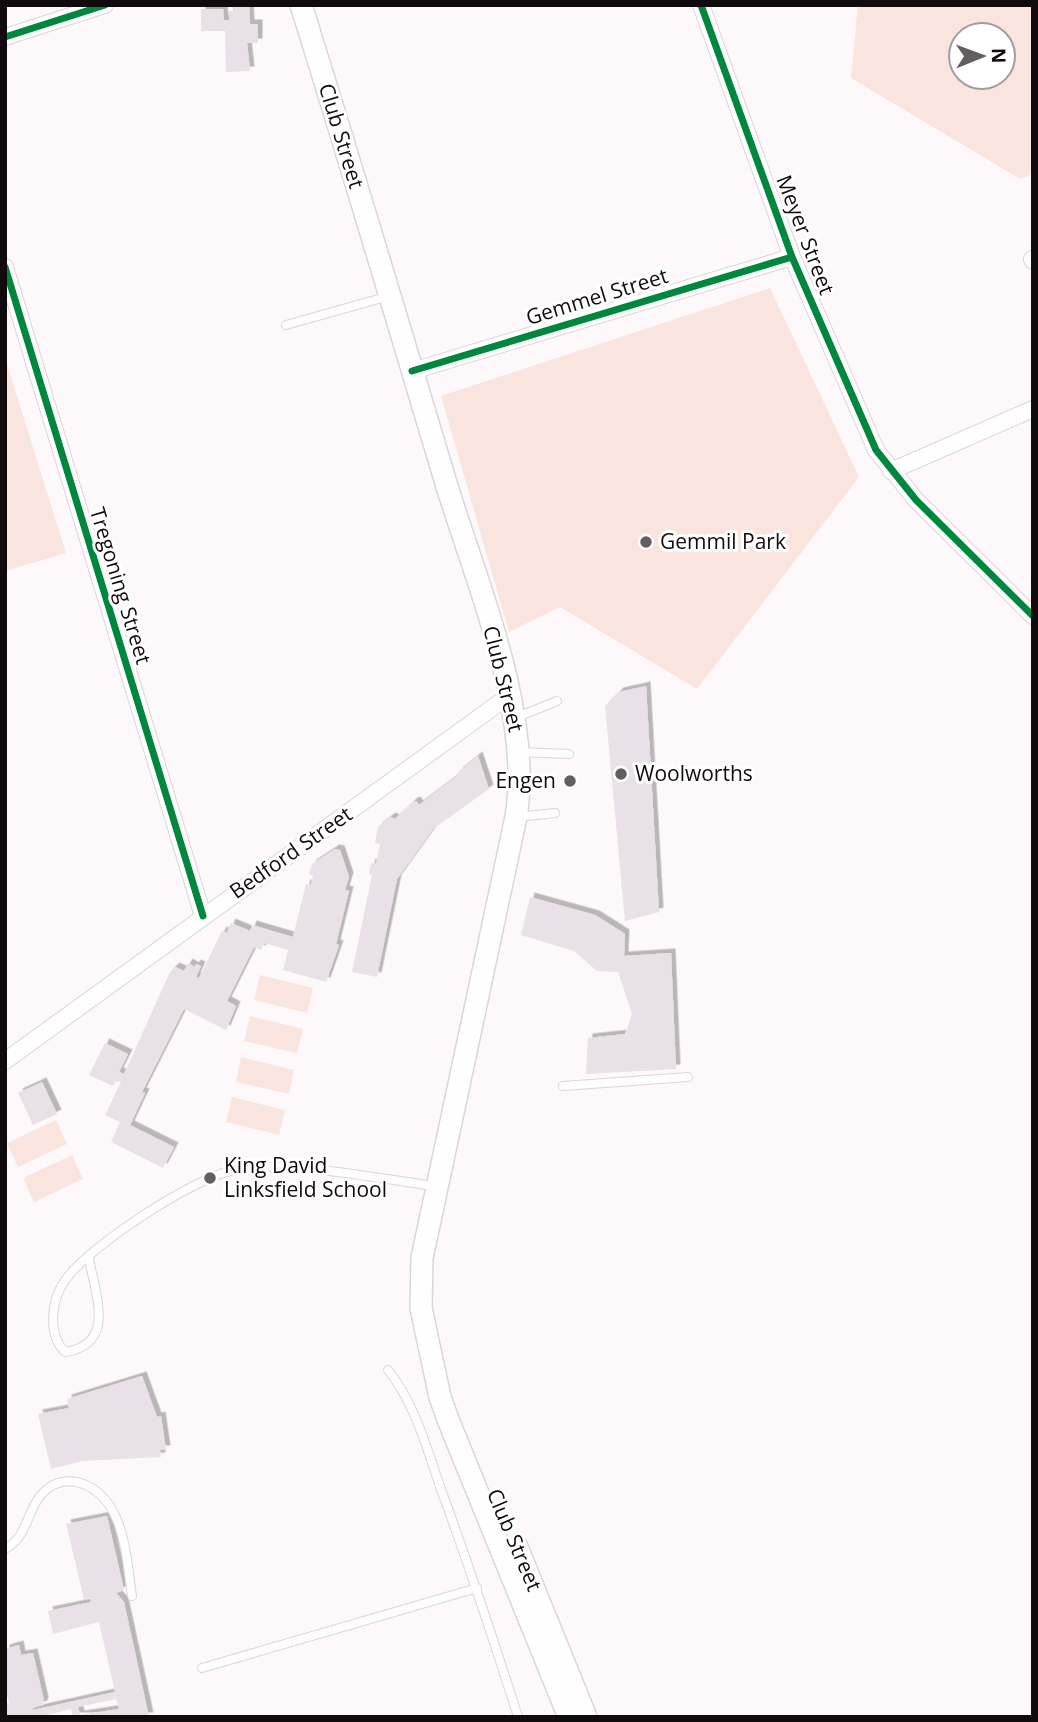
<svg xmlns="http://www.w3.org/2000/svg" width="1038" height="1722" viewBox="0 0 1038 1722" font-family="'Open Sans',sans-serif">
  <defs>
    <filter id="shadow"><feDropShadow dx="4.5" dy="-4.5" stdDeviation="0" flood-color="#0004"/></filter>
  </defs>
  <rect width="100%" height="100%" fill="#fdf8f9"/>
  <path fill="#fae5de" fill-rule="evenodd" d="M 858,5 L 1033,5 L 1033,174 L 1020,179 L 851,78 ZM 961,35 L 1003,35 L 1003,77 L 961,77 Z
    M 770,288 L 859,477 L 697,689 L 560,607 L 509,632 L 441,396 Z
    M 5,358 L 66,553 L 5,571 Z
    M 260,975 L 313,988 L 307,1013 L 254,1000 Z
    M 250,1016 L 303,1029 L 297,1053 L 244,1041 Z
    M 241,1057 L 294,1070 L 289,1094 L 236,1082 Z
    M 232,1097 L 285,1110 L 279,1135 L 226,1122 Z
    M 56,1120 L 67,1144 L 18,1167 L 7,1143 Z
    M 72,1155 L 83,1179 L 34,1202 L 23,1178 Z"/>
  <path fill="#eae0e7" fill-rule="evenodd" filter="url(#shadow)" d="M 234,5 L 249,5 L 250,24 L 258,24 L 258,43 L 247,43 L 250,71 L 226,72 L 225,31 L 201,31 L 201,9 L 223,9 L 224,20 L 229,20 L 229,11 L 234,11 Z
    M 646,686 L 659,912 L 625,921 L 605,706 L 619,692 Z
    M 478,756 L 489,789 L 433,829 L 397,879 L 377,977 L 352,972 L 372,875 L 369,874 L 371,863 L 376,864 L 380,844 L 375,843 L 378,827 L 391,817 L 395,819 L 413,802 L 416,801 L 419,805 L 460,774 L 458,772 Z
    M 335,849 L 340,850 L 349,877 L 345,890 L 349,891 L 336,944 L 339,945 L 326,982 L 283,970 L 288,950 L 264,943 L 261,950 L 254,947 L 227,1001 L 236,1006 L 226,1030 L 184,1009 L 142,1092 L 145,1093 L 130,1125 L 174,1147 L 163,1168 L 111,1142 L 120,1122 L 105,1115 L 121,1082 L 116,1080 L 113,1086 L 89,1075 L 105,1043 L 128,1054 L 119,1072 L 124,1074 L 170,972 L 175,967 L 184,971 L 188,963 L 195,967 L 196,964 L 201,966 L 196,977 L 199,978 L 222,931 L 227,933 L 231,923 L 250,931 L 252,925 L 293,937 L 306,884 L 311,885 L 313,876 L 309,874 L 312,864 Z
    M 530,897 L 595,915 L 625,934 L 624,956 L 671,953 L 676,1069 L 586,1074 L 588,1038 L 625,1034 L 632,1014 L 618,972 L 597,971 L 574,951 L 521,935 Z
    M 42,1082 L 57,1114 L 33,1125 L 18,1093 Z
    M 142,1376 L 157,1417 L 161,1416 L 166,1450 L 160,1450 L 161,1457 L 82,1461 L 51,1469 L 38,1414 L 69,1408 L 67,1399 Z
    M 107,1516 L 124,1590 L 116,1593 L 124,1602 L 149,1717 L 73,1717 L 71,1709 L 39,1717 L 5,1717 L 5,1704 L 9,1703 L 5,1686 L 5,1649 L 19,1645 L 21,1655 L 33,1653 L 44,1701 L 43,1705 L 32,1708 L 33,1710 L 115,1692 L 99,1622 L 53,1634 L 48,1611 L 91,1602 L 90,1598 L 84,1599 L 66,1524 ZM 116,1699 L 119,1709 L 80,1715 L 78,1707 Z"/>
  <g fill="none" stroke-linecap="round" stroke-linejoin="round">
    <defs>
      <path id="lane" d="M 286,325 L 389,296
        M 515,718 L 557,701
        M 519,752 L 569,754
        M 516,817 L 555,813
        M 563,1086 L 688,1077
        M 89,1258 C 95,1295 117,1344 65,1352 C 47,1334 51,1299 66,1279 C 90,1246 193,1178 234,1170 C 283,1159 382,1179 434,1186
        M 388,1370 C 416,1405 427,1450 442,1492 C 469,1566 494,1641 518,1717
        M 5,1549 C 27,1537 26,1515 40,1496 C 50,1484 62,1479 77,1482 C 125,1494 126,1557 132,1596
        M 202,1668 L 477,1588"/>
      <path id="street" d="M 701,5 L 792,257 L 876,450 L 916,500 L 1033,616
        M 5,37 L 105,5
        M 1032,259 L 1033,261
        M 5,267 L 203,916
        M 412,371 L 792,257
        M 891,471 L 1033,409
        M 5,1061 L 510,695"/>
      <path id="secondary" d="M 301,5 C 351,164 398,323 446,483 C 476,582 533,713 516,817 L 422,1258 L 421,1308 L 440,1397 L 449,1422 L 569,1717
        M 517,1547 L 586,1717"/>
    </defs>
    <use href="#lane" stroke="#dcd5d7" stroke-width="10"/>
    <use href="#street" stroke="#dcd5d7" stroke-width="18"/>
    <use href="#secondary" stroke="#dcd5d7" stroke-width="24"/>
    <use href="#lane" stroke="#fffefe" stroke-width="8"/>
    <use href="#street" stroke="#fffefe" stroke-width="16"/>
    <use href="#secondary" stroke="#fffefe" stroke-width="21"/>
    <defs>
      <path id="cycleway" d="M 701,5 L 792,257 L 876,450 L 916,500 L 1033,616
        M 5,37 L 105,5
        M 5,267 L 203,916
        M 412,371 L 792,257"/>
    </defs>
    <use href="#cycleway" stroke="#fff" stroke-width="11"/>
    <use href="#cycleway" stroke="#00873e" stroke-width="7"/>
  </g>
  <g fill="#645e60" stroke="#fff" stroke-width="2.5">
    <circle cx="646" cy="542" r="7"/>
    <circle cx="621" cy="774" r="7"/>
    <circle cx="570" cy="781" r="7"/>
    <circle cx="210" cy="1178" r="7"/>
  </g>
  <g text-anchor="middle" stroke-width="6" stroke-linejoin="round" paint-order="stroke">
    <g font-size="21" fill="#120b0d" stroke="#fff">
      <text transform="translate(341 136) rotate(73)" y="7">Club Street</text>
      <text transform="translate(805 235) rotate(69)" y="7">Meyer Street</text>
      <text transform="translate(597 297) rotate(-17)" y="7">Gemmel Street</text>
      <text transform="translate(120 586) rotate(73)" y="7">Tregoning Street</text>
      <text transform="translate(503 679) rotate(76)" y="7">Club Street</text>
      <text transform="translate(291 853) rotate(-35)" y="7">Bedford Street</text>
      <text transform="translate(514 1540) rotate(67)" y="7">Club Street</text>
    </g>
    <g font-size="21" fill="#120b0d" stroke="#fff" text-anchor="start">
      <text x="660" y="549">Gemmil Park</text>
      <text x="635" y="781">Woolworths</text>
      <text x="556" y="788" text-anchor="end">Engen</text>
      <text x="224" y="1173">King David<tspan x="224" dy="24">Linksfield School</tspan></text>
    </g>
  </g>
  <rect width="1038" height="1722" fill="none" stroke="#120b0d" stroke-width="14"/>
  <g transform="translate(982 56) rotate(89)"><circle r="33" fill="#ffffff" stroke="#a09d9e" stroke-width="2"/>
  <path d="M0-5L12 26L0 18L-12 26Z" fill="#645e60"/>
  <text y="-10" font-size="19" font-weight="bold" text-anchor="middle" fill="#120b0d">N</text>
  </g>
</svg>
